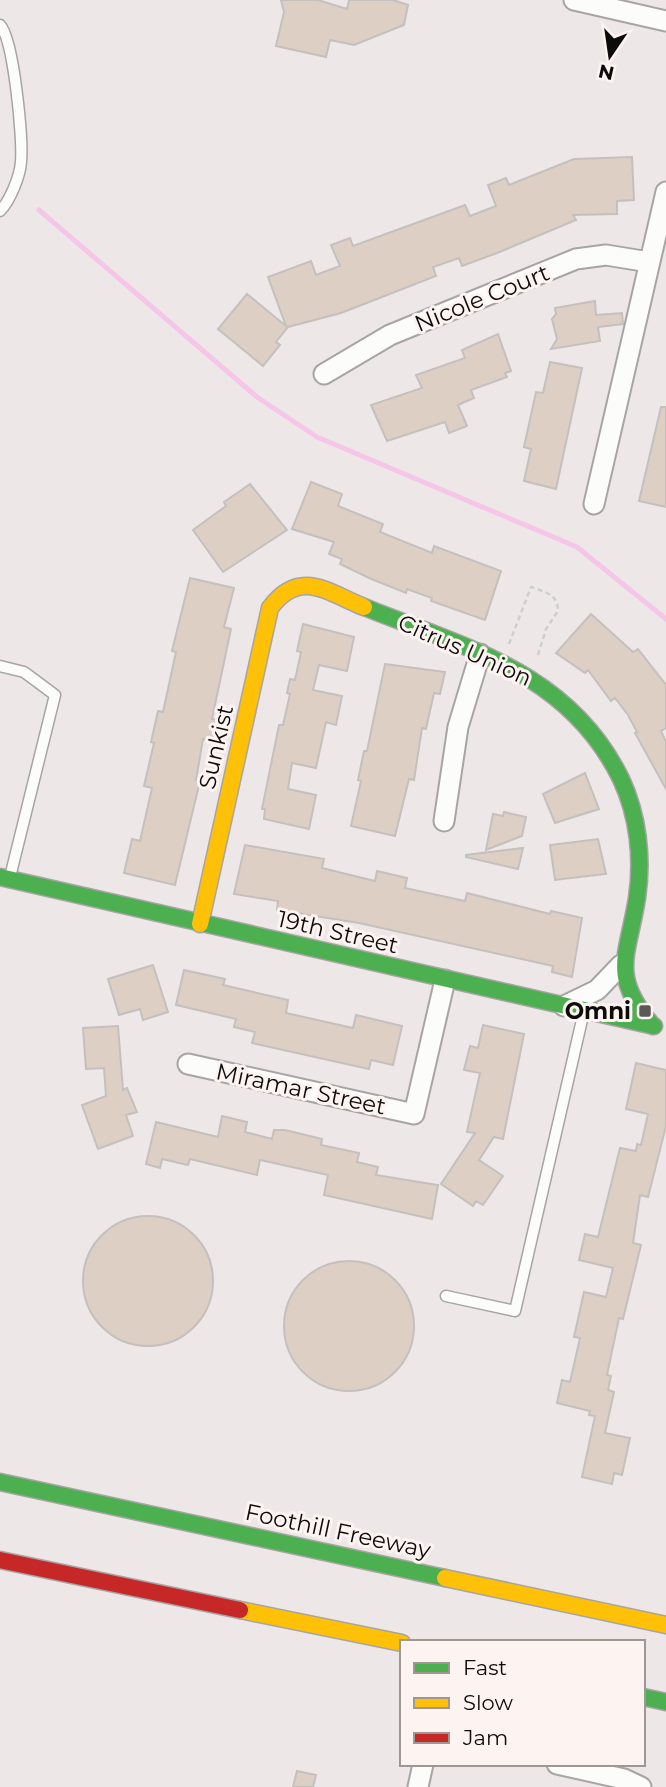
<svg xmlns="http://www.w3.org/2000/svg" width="666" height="1787" viewBox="0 0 666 1787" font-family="Montserrat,sans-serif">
  <rect width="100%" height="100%" fill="#ede8e7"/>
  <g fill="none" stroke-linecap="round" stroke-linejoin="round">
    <path stroke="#f6c6e8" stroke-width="5" d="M 39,210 L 257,397 L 317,437 L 577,547 L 666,619"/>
  </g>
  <path fill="#decfc5" stroke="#c3c0be" stroke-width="2" d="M 281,0 L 318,0 L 347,9 L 349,0 L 393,0 L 408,5 L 404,25 L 354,45 L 330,40 L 326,57 L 276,46 L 284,12 Z
    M 632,157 L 634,200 L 617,201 L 617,214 L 573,215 L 576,220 L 497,253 L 462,266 L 459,258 L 433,267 L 436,276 L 341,313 L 288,327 L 276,342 L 280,345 L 263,366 L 218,329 L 247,294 L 286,326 L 268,277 L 311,261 L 316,275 L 340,266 L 331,245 L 350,238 L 353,246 L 465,205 L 470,216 L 496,206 L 488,185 L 506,178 L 509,185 L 574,159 Z
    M 595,301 L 596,315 L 622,313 L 623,324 L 598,327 L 600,341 L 551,349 L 557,339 L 552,319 L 556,314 L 555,308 Z
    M 498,334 L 511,371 L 505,373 L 507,377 L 471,390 L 474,398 L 458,405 L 467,426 L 449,433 L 445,422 L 387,441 L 371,405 L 422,388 L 416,375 L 465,358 L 462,350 Z
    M 550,362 L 582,368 L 556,489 L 524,481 L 531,449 L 524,447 L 536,392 L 543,393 Z
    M 661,407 L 666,407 L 666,507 L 639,501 Z
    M 311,482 L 342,494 L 338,506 L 383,524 L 380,532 L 432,553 L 434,546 L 501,571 L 485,620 L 431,601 L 432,598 L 407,589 L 406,593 L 369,578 L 340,564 L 342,559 L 329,554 L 334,542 L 292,529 Z
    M 250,484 L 287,530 L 223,572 L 193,530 L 226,506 L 224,502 Z
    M 190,578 L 234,588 L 224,627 L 231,629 L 212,719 L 218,720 L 213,741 L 203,739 L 196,780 L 200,781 L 175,885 L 124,873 L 132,839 L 140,841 L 152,788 L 144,786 L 154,743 L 151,742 L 158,711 L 163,712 L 176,652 L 172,651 Z
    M 591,614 L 633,652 L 638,649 L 666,685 L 666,728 L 661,731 L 666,742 L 666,789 L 635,733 L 637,732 L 628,715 L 615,698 L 611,701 L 588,670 L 585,673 L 556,653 Z
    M 303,624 L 354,637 L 347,671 L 319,665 L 313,690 L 342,696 L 336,725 L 326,722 L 316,768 L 292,763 L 288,789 L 316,795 L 309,829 L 264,819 L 265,809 L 262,809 L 279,725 L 283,725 L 290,694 L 287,693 L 290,679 L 295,680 L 301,652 L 297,651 Z
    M 385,664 L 445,672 L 440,694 L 434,693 L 426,729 L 422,728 L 414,780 L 409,779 L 395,836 L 351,826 L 361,781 L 358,780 L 364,751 L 367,751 Z
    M 585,773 L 599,809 L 555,823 L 543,794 Z
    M 504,812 L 526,817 L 522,836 L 486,850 L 493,814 L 503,816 Z
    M 598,839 L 606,874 L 555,880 L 550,845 Z
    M 245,845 L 324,859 L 322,868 L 375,881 L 377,871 L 407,878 L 405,888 L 465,901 L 467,893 L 550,914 L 551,911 L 582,918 L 572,977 L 552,972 L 553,966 L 359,923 L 277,910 L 278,901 L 234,894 Z
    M 523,848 L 518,869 L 466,857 L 466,855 Z
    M 153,965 L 168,1012 L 143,1020 L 140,1009 L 119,1015 L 108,979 Z
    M 184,970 L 225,979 L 223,985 L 288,1000 L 286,1013 L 353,1028 L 356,1015 L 402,1026 L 393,1065 L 371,1060 L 369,1069 L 252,1043 L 255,1032 L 234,1027 L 236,1019 L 176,1005 Z
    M 483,1025 L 524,1034 L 503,1139 L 494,1137 L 479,1160 L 503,1176 L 483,1205 L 476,1201 L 473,1206 L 441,1184 L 475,1133 L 467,1132 L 480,1073 L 464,1070 L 470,1046 L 478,1048 Z
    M 118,1026 L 123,1090 L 127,1088 L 137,1112 L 126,1115 L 133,1136 L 98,1149 L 82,1105 L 106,1096 L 104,1068 L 86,1069 L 83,1028 Z
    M 636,1063 L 666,1070 L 666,1126 L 648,1197 L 640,1195 L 633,1243 L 641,1245 L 623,1319 L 619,1318 L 607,1375 L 611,1376 L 608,1390 L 614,1392 L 605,1433 L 630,1438 L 622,1475 L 614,1473 L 612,1484 L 582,1477 L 595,1416 L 589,1415 L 590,1411 L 557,1403 L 562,1380 L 570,1382 L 580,1338 L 574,1337 L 584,1292 L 606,1297 L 613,1268 L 579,1260 L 585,1234 L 598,1237 L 620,1148 L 636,1151 L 637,1144 L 641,1145 L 648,1114 L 626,1109 Z
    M 222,1116 L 247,1122 L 245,1132 L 272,1139 L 274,1130 L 285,1130 L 322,1139 L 321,1145 L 359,1153 L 357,1162 L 378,1167 L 376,1175 L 438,1185 L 432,1219 L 324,1195 L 328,1175 L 260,1160 L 257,1175 L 190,1159 L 188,1165 L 162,1159 L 160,1168 L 146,1164 L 156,1122 L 218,1137 Z
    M83 1281a65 65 0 1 1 130 0a65 65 0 1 1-130 0Z
    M284 1326a65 65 0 1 1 130 0a65 65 0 1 1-130 0Z
    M 297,1771 L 316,1775 L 313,1787 L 293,1787 Z"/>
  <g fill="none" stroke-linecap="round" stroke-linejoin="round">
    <defs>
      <path id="lane" d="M 0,25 C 14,40 23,139 21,162 C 20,176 10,201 0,211
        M 0,666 L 24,672 L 55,695 L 10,877
        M 446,1296 L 515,1311 L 584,1011"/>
      <path id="street" d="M 574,0 L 666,21
        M 324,374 L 390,335 L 576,259 L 606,255 L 649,262
        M 594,504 L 666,192
        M 444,821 L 458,727 L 480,654
        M 564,1006 L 597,990 L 621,965
        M 188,1064 L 414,1114 L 445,980
        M 557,1764 L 624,1779 L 641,1787
        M 418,1787 L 423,1764"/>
      <path id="fast" d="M 364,607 C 466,648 569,672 621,779 C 638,815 643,858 637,898 C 628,956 609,975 653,1026
        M 0,877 L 654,1026
        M 0,1482 L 445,1578
        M 643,1697 L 666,1702"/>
      <path id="slow" d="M 200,924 L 270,608 C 300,568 327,592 364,607
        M 445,1578 L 666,1625
        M 240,1610 L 402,1643"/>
      <path id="jam" d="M 0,1560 L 240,1610"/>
    </defs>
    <use href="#lane" stroke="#a8a4a4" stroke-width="13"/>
    <use href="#street" stroke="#a8a4a4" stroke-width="23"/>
    <use href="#fast" stroke="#a8a4a4" stroke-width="19"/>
    <use href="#slow" stroke="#a8a4a4" stroke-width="19"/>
    <use href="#jam" stroke="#a8a4a4" stroke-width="19"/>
    <path stroke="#cecece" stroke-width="2.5" stroke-dasharray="5 3.5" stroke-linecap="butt" d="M 509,644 L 531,587 C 545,592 558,594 558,611 L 546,629 L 537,658"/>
    <use href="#lane" stroke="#fcfcfb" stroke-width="10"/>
    <use href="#street" stroke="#fcfcfb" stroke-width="19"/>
    <use href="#fast" stroke="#4caf50" stroke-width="16"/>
    <use href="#slow" stroke="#ffc107" stroke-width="16"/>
    <use href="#jam" stroke="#c62828" stroke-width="16"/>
  </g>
  <rect fill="#5b5857" stroke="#fdf4f2" stroke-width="2.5" x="638" y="1004" width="14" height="14" rx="3.5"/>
  <g text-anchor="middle" stroke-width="6" stroke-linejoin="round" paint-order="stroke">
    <g font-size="23" fill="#0d0b0a" stroke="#fdf4f2">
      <text transform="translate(482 298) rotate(-22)" y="8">Nicole Court</text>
      <text transform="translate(465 650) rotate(24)" y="8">Citrus Union</text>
      <text transform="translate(216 747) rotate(-77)" y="8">Sunkist</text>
      <text transform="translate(338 932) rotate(13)" y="8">19th Street</text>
      <text transform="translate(301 1089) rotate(12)" y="8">Miramar Street</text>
      <text transform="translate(338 1531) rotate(12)" y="8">Foothill Freeway</text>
    </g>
    <g font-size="23" font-weight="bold" fill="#0d0b0a" stroke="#fdf4f2" text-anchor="end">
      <text x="631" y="1019">Omni</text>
    </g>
  </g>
  <rect x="400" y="1640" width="245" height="126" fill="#fdf4f2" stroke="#9d9795" stroke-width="2"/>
  <rect x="414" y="1663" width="35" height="10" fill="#4caf50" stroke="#9d9795" stroke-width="2"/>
  <text x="463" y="1675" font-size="21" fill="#0d0b0a">Fast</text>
  <rect x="414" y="1698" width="35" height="10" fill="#ffc107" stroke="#9d9795" stroke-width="2"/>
  <text x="463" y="1710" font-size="21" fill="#0d0b0a">Slow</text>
  <rect x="414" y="1733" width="35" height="10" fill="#c62828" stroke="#9d9795" stroke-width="2"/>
  <text x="463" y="1745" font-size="21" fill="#0d0b0a">Jam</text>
  <g transform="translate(610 56) rotate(193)" stroke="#fdf4f2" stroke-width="5" paint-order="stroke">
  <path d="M0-5L12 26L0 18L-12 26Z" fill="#0d0b0a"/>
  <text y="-10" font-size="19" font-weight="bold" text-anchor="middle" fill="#0d0b0a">N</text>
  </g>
</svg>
